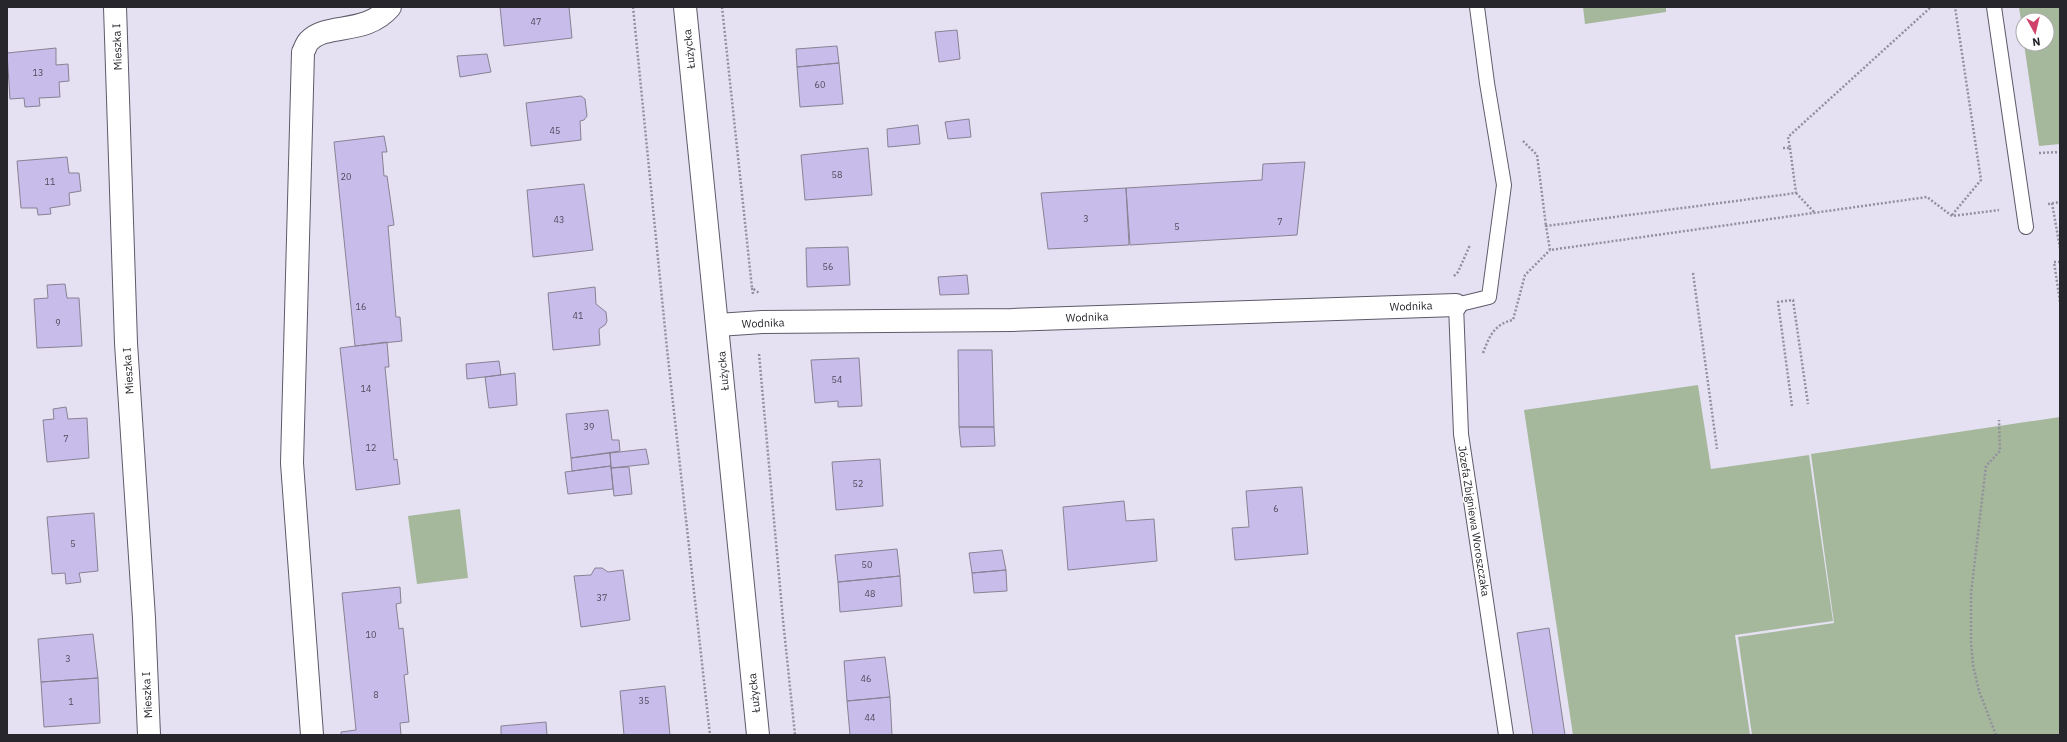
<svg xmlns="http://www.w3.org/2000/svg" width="2067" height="742" viewBox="0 0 2067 742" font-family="'IBM Plex Sans',sans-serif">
  <rect width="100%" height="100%" fill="#e5e1f3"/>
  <path fill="#a5b89b" d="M 1583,7 L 1666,7 L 1666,12 L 1585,24 Z
    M 2019,7 L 2060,7 L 2060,144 L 2039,146 L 2024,44 L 2047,44 L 2047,20 L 2023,20 L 2023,34 Z
    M 1698,385 L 1711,469 L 1809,455 L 1833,621 L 1735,635 L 1750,735 L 1573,735 L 1524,410 Z
    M 2060,417 L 2060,735 L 1752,735 L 1738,637 L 1834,623 L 1811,454 Z
    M 460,509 L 468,578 L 417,584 L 408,516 Z"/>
  <path fill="#c8bcea" stroke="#878394" d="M 500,7 L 569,7 L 572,38 L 504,46 Z
    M 957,30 L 960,59 L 939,62 L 935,32 Z
    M 837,46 L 839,63 L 797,67 L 796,49 Z
    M 56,48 L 56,65 L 68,64 L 69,81 L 59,82 L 60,97 L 39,98 L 40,106 L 25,107 L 24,98 L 10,99 L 7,53 Z
    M 487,54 L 491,72 L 460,77 L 457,56 Z
    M 839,63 L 843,104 L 800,107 L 797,67 Z
    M 581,96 L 585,99 L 587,116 L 584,120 L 580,121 L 581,140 L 531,146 L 526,103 Z
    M 969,119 L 971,137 L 948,139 L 945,122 Z
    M 918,125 L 920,144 L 888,147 L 887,129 Z
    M 384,136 L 387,152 L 382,152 L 384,176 L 387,176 L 394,225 L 388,226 L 396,317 L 400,317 L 402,341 L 355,346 L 334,142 Z
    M 868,148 L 872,195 L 805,200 L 801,155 Z
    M 67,157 L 69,173 L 79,173 L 81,191 L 69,193 L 70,205 L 50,208 L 51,214 L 38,215 L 37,208 L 21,208 L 17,161 Z
    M 1305,162 L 1297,235 L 1130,245 L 1126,188 L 1262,180 L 1263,164 Z
    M 584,184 L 593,250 L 533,257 L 527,190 Z
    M 1126,188 L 1129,245 L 1048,249 L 1041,193 Z
    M 848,247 L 850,285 L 807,287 L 806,248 Z
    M 967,275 L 969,294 L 940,295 L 938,277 Z
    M 65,284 L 67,298 L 79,298 L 82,346 L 37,348 L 34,299 L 48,298 L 47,285 Z
    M 595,287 L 596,304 L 606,312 L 607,321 L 605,325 L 599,329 L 600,345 L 553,350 L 548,293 Z
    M 387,342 L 389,367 L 385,367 L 394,460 L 397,459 L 400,484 L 356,490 L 340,348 Z
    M 958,350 L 992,350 L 994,427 L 959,427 Z
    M 859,358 L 862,406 L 838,407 L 838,401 L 815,403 L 811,360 Z
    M 499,361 L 501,375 L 467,379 L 466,364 Z
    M 515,373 L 517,405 L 489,408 L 485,377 Z
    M 66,407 L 68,419 L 87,418 L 89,458 L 47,462 L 43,420 L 54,419 L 53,409 Z
    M 608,410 L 612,440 L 619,440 L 620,451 L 571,458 L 566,414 Z
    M 959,427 L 994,427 L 995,446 L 961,447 Z
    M 646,449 L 649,464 L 611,468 L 610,453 Z
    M 610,453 L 611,466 L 572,471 L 571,458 Z
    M 880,459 L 883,506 L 836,510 L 832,462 Z
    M 611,466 L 613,489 L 568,494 L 565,472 Z
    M 629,467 L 632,494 L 614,496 L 611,468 Z
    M 1302,487 L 1308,554 L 1235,560 L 1232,528 L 1249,527 L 1246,491 Z
    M 1124,501 L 1126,521 L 1154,519 L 1157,561 L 1068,570 L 1063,507 Z
    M 94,513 L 98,571 L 79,573 L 81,582 L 66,584 L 65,573 L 52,574 L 47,517 Z
    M 897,549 L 900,576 L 838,582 L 835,555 Z
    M 1002,550 L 1006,570 L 972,573 L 969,553 Z
    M 595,568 L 602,568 L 608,572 L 623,570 L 630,620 L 581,627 L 574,576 L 591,575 Z
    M 1006,570 L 1007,591 L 974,593 L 972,573 Z
    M 900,576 L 902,606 L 840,612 L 838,582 Z
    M 400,587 L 401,603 L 396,604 L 399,629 L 403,628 L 408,674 L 404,675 L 409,722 L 400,723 L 401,735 L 341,735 L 341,732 L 356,730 L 342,593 Z
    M 1549,628 L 1565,735 L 1533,735 L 1517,633 Z
    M 93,634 L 98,678 L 41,682 L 38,639 Z
    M 885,657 L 890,697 L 847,701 L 844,661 Z
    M 98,678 L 100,723 L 44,727 L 41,682 Z
    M 665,686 L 670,735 L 624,735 L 620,691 Z
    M 890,697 L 892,735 L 850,735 L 847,701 Z
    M 546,722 L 547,735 L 501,735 L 501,726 Z"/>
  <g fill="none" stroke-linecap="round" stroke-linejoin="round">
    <defs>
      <path id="service" d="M 1477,7 L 1487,83 L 1504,185 L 1489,297 L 1456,305 L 1461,434 L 1506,735
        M 1994,7 L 2026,227"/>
      <path id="minor" d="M 115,7 L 126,343 L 144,618 L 149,735
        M 718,325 L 762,322 L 1012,320 L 1456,305
        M 312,735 L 292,463 L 303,52 C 305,49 306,44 309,41 C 327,22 365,36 390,7"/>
      <path id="tertiary" d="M 685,7 L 758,735"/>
    </defs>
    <use href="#service" stroke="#5e5a6a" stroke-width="16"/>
    <use href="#minor" stroke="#5e5a6a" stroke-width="24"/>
    <use href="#tertiary" stroke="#5e5a6a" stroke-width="24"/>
    <path stroke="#93909d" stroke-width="2.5" stroke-dasharray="2 2" stroke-linecap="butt" d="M 633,7 L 667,349 L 710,735
      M 722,7 L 752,288
      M 1523,141 L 1537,155 L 1546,226
      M 1783,148 L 1790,148 L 1788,137 L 1931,7
      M 1790,148 L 1796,193 L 1546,226 L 1550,250 L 1927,197 L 1952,216 L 1999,210
      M 2039,153 L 2060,152
      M 1796,193 L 1814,212
      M 2052,203 L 2060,248
      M 2048,204 L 2060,202
      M 1952,215 L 1981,180 L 1955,7
      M 2060,262 L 2054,262 L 2060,302
      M 1693,273 L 1717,449
      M 1454,276 L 1458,272 L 1470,245
      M 753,294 L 752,288 L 759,293
      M 1483,353 C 1489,337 1494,324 1513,320 L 1525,275 L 1550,250
      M 759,354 L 783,620 L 795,735
      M 1792,406 L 1778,302 L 1793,300 L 1808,404
      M 1996,735 L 1979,691 L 1973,665 L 1971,642 L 1971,593 L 1986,466 L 2000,451 L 1999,420"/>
    <use href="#service" stroke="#fff" stroke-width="14"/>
    <use href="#minor" stroke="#fff" stroke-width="22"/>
    <use href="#tertiary" stroke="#fff" stroke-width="22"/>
  </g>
  <g text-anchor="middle" stroke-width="3.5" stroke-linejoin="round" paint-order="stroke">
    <g font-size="9" fill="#4f4c5c">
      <text x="536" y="25">47</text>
      <text x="38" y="76">13</text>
      <text x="820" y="88">60</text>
      <text x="555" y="134">45</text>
      <text x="837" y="178">58</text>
      <text x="346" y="180">20</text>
      <text x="50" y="185">11</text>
      <text x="1086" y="222">3</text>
      <text x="559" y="223">43</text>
      <text x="1280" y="225">7</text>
      <text x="1177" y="230">5</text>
      <text x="828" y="270">56</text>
      <text x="361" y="310">16</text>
      <text x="578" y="319">41</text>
      <text x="58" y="326">9</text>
      <text x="837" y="383">54</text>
      <text x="366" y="392">14</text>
      <text x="589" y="430">39</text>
      <text x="66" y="442">7</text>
      <text x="371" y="451">12</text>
      <text x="858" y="487">52</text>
      <text x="1276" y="512">6</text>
      <text x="73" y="547">5</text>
      <text x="867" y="568">50</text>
      <text x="870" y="597">48</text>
      <text x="602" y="601">37</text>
      <text x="371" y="638">10</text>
      <text x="68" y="662">3</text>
      <text x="866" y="682">46</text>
      <text x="376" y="698">8</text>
      <text x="644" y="704">35</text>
      <text x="71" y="705">1</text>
      <text x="870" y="721">44</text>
    </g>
    <g font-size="11" fill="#27262c" stroke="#fff">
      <text transform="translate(117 47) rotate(-92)" y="4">Mieszka I</text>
      <text transform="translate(689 49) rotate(-96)" y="4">Łużycka</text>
      <text transform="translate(1411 306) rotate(-2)" y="4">Wodnika</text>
      <text transform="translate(1087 317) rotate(-2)" y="4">Wodnika</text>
      <text transform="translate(763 323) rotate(-2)" y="4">Wodnika</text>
      <text transform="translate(128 371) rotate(-94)" y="4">Mieszka I</text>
      <text transform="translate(723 371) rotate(-95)" y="4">Łużycka</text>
      <text transform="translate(1474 521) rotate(81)" y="4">Józefa Zbigniewa Woroszczaka</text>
      <text transform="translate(754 693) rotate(-96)" y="4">Łużycka</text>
      <text transform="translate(147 695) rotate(-93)" y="4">Mieszka I</text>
    </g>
  </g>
  <rect width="2067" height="742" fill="none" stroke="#27262c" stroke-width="16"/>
  <g transform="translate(2035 32) rotate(172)"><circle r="19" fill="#ffffff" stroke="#a9a8ab"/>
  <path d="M0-3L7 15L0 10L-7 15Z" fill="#d1426b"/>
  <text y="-6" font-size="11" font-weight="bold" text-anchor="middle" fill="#27262c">N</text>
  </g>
</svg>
